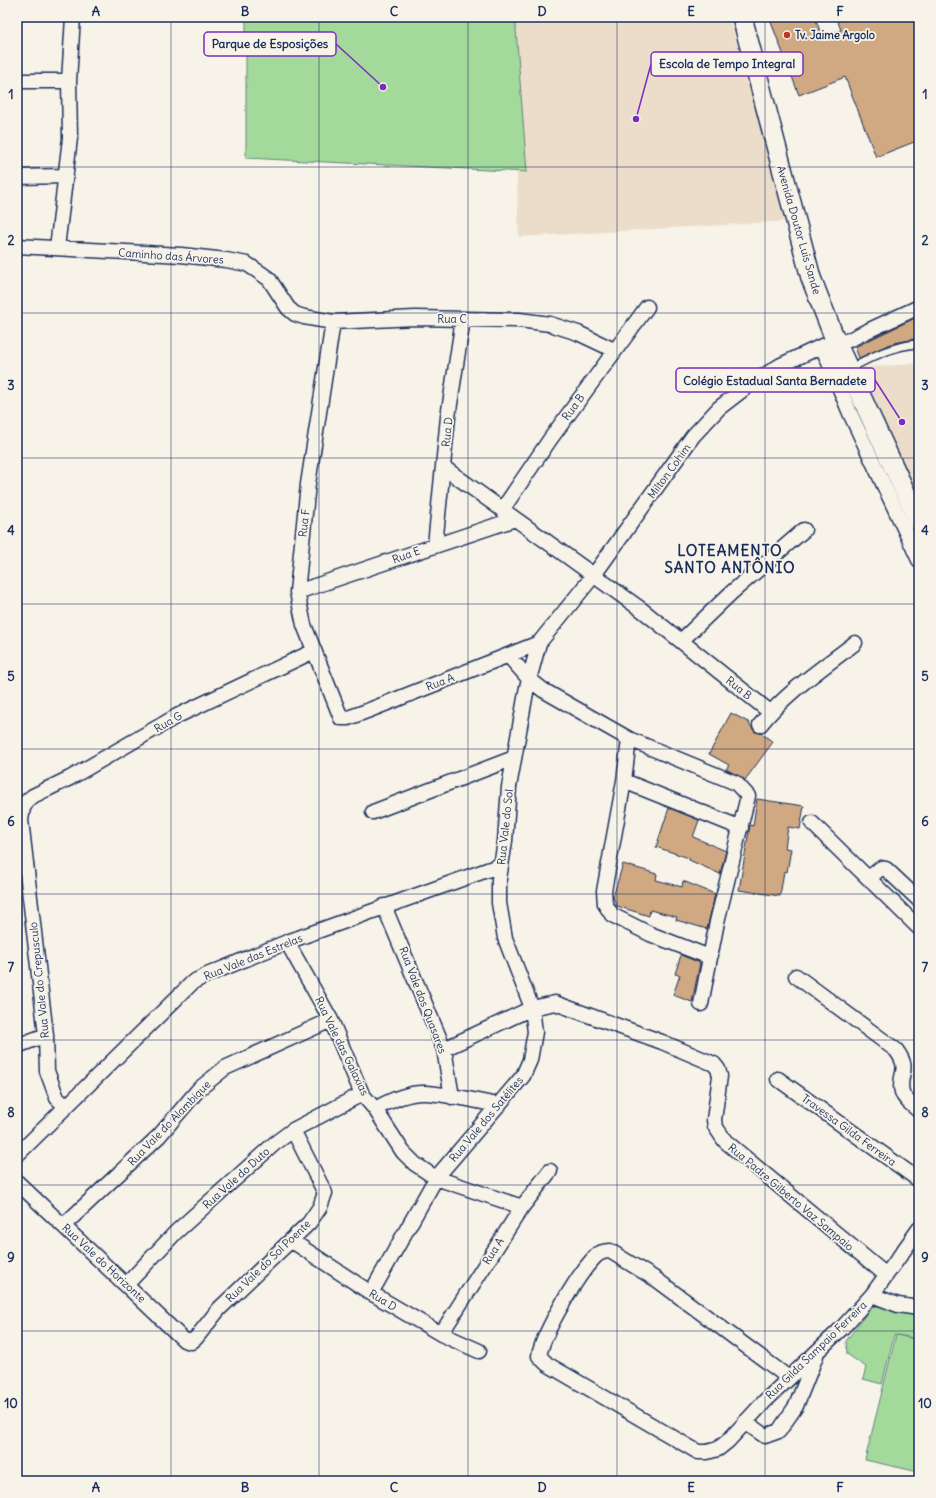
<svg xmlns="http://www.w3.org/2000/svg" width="936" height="1498" viewBox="0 0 936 1498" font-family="Delius,sans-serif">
  <rect width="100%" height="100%" fill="#f7f3e8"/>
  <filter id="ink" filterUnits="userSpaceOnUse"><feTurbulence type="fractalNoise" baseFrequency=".025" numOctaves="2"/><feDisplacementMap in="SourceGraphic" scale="8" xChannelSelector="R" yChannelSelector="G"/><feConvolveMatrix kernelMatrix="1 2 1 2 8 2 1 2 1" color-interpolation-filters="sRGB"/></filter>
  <g filter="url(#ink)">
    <path fill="#ebddc9" d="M 511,17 L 729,17 L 788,221 L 519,237 Z
      M 919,363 L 919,499 L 861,368 Z"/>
    <path fill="#a4d99c" stroke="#60847d" d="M 246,17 L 515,17 L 527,172 L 246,158 Z
      M 872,1306 L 919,1309 L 919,1339 L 897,1335 L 919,1340 L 919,1472 L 865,1460 L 896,1335 L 894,1335 L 882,1384 L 863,1379 L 866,1367 L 847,1354 L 846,1341 Z"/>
    <path fill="#d0a982" stroke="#1b2f5e" d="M 769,17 L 815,17 L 822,37 L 841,30 L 836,17 L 919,17 L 919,140 L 876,157 L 845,77 L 799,95 Z
      M 919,316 L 919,338 L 890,344 L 859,358 L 855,347 Z
      M 731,713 L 750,723 L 749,724 L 755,732 L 761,733 L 773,742 L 745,780 L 726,769 L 729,765 L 709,754 Z
      M 757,799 L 804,806 L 800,829 L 788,827 L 785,848 L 791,849 L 787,872 L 784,871 L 780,896 L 739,890 L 750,825 L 753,826 Z
      M 669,808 L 699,820 L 693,837 L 726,851 L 720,874 L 689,860 L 689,858 L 656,847 Z
      M 623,864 L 657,874 L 656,880 L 682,887 L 683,881 L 715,894 L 707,929 L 676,920 L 677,917 L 650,910 L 649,916 L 617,906 L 613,897 Z
      M 681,955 L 700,963 L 692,1002 L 673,995 L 680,975 L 675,974 Z"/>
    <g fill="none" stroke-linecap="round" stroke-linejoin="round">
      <defs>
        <path id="lane" d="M 849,369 C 871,357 894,345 919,344"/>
        <path id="street" d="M 17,81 L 69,81
          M 17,177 L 66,176
          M 17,246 L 181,255 L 226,260 L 247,264 L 259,272 L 269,279 L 288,308 L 295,314 L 304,317 L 333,322 L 415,318 L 519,320 L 550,324 L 578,333 L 614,350
          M 57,248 L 70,138 L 69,81 L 73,17
          M 333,322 L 308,484 L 297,592 L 304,625 L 341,718 L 348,718 L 367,711 L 539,643
          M 822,346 L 850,413 L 919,560
          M 443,467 L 642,610 L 770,712
          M 502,510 L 551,438 L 647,307
          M 435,545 L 448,417 L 463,319
          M 297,592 L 515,519
          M 681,641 L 731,593 L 804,530
          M 508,655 L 529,679 L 543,690 L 629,739 L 736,783 L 748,796 L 717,922 L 701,1004
          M 760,725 C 786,692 823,668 855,643
          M 629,739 L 624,781 L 604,891 L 605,904 L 612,915 L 650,934 L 707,956 L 711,955
          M 624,781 L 741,828
          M 373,812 L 514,758
          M 812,823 L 919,928
          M 869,878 L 881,868 L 886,869 L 919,900
          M 384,906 L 444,1049 L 452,1097
          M 287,942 L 331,1020 L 362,1094 L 375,1109 L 403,1152 L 415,1164 L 436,1178 L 522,1207
          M 796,976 L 896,1050 C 912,1071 897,1074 902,1092 C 904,1100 914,1106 919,1111
          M 17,1046 L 46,1035
          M 444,1049 L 532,1008 L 555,1003 L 662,1042 L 714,1064 L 718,1069 L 720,1076 L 714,1120 L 715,1126 L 725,1141 L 886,1275
          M 778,1079 L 919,1180
          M 66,1107 L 57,1098 L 47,1071 L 46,1035 L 21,820 L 23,808 L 27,801 L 33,796 L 70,778 L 177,716 L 314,651
          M 375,1109 C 389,1101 409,1092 425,1093 C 449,1094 475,1101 499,1105
          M 17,1155 L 193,982 L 207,975 L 287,942 L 501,865
          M 17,1182 L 184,1340 L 191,1342 L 196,1338 L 219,1309 L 309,1223 L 320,1207 L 325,1193 L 293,1130
          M 64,1225 L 159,1136 L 199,1089 L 225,1068 L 331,1020
          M 292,1241 L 371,1293 L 441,1334 L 479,1351
          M 127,1284 L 176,1232 L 274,1144 L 293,1130 L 362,1094
          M 371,1293 L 436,1178 L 523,1076 L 530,1060 L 535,1032 L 532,1008 L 505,938 L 499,903 L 499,879 L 505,841 L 509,787 L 527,687 L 539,643 L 594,575 L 693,436 L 719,408 L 749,385 L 781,365 L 822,346 L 849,340 L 863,333 L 919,307
          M 872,1295 L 898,1305 L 919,1308
          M 441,1334 L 522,1207 L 550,1171
          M 789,1378 L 657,1280 L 610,1251 C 605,1251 600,1252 596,1256 C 579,1272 543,1333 539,1356 L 547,1364 L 698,1452 L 707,1452 L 718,1449 L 728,1441 L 765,1401 L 842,1328 L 872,1295 L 919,1229
          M 745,1422 L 765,1436 L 779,1431 L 785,1422 L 796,1406 L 816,1356"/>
        <path id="secondary" d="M 742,17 L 811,278 L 836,342 L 919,522"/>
      </defs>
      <use href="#lane" stroke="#1b2f5e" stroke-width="10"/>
      <use href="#street" stroke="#1b2f5e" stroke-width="17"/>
      <use href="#secondary" stroke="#1b2f5e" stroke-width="22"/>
      <use href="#lane" stroke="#f7f3e8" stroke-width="7"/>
      <use href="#street" stroke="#f7f3e8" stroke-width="14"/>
      <use href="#secondary" stroke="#f7f3e8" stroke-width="19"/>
    </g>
  </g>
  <path fill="none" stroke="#1b2f5e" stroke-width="1" stroke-opacity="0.55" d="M 171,17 L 171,1481M 319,17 L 319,1481M 468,17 L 468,1481M 617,17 L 617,1481M 765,17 L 765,1481M 17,167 L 919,167M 17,313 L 919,313M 17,458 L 919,458M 17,604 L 919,604M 17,749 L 919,749M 17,894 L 919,894M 17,1040 L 919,1040M 17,1185 L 919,1185M 17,1331 L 919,1331"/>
  <circle fill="#c8321e" stroke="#f7f3e8" stroke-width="1.5" cx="787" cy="35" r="4"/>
  <g text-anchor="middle" stroke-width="3.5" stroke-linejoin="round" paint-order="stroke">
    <g font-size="11" font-weight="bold" fill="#1b2f5e" stroke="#f7f3e8" text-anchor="start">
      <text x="795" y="39">Tv. Jaime Argolo</text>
    </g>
    <g font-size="11" fill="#1b2f5e" stroke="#f7f3e8">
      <text transform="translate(799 230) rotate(74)" y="4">Avenida Doutor Luís Sande</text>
      <text transform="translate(171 256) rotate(4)" y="4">Caminho das Árvores</text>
      <text x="452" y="323">Rua C</text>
      <text transform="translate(573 407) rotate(-54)" y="4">Rua B</text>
      <text transform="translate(447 432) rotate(-84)" y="4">Rua D</text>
      <text transform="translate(669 471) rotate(-54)" y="4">Milton Cohim</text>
      <text transform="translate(304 523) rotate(-83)" y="4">Rua F</text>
      <text transform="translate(406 555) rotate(-20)" y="4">Rua E</text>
      <text transform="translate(440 682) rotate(-21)" y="4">Rua A</text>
      <text transform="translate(739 688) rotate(39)" y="4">Rua B</text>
      <text transform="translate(168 722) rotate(-30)" y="4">Rua G</text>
      <text transform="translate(505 827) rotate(-84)" y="4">Rua Vale do Sol</text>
      <text transform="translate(253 957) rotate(-22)" y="4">Rua Vale das Estrelas</text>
      <text transform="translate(39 980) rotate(-96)" y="4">Rua Vale do Crepusculo</text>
      <text transform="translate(423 1000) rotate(69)" y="4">Rua Vale dos Quasares</text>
      <text transform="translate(342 1046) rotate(64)" y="4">Rua Vale das Galaxias</text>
      <text transform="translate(486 1119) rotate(-50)" y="4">Rua Vale dos Satélites</text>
      <text transform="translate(169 1123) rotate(-46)" y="4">Rua Vale do Alambique</text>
      <text transform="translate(849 1130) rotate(36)" y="4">Travessa Gilda Ferreira</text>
      <text transform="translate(236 1178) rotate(-42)" y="4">Rua Vale do Duto</text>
      <text transform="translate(791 1197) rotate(40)" y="4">Rua Padre Gilberto Vaz Sampaio</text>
      <text transform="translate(493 1251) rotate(-57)" y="4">Rua A</text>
      <text transform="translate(268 1261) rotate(-44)" y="4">Rua Vale do Sol Poente</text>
      <text transform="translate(104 1263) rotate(43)" y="4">Rua Vale do Horizonte</text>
      <text transform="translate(383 1300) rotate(31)" y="4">Rua D</text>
      <text transform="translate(816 1350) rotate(-44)" y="4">Rua Gilda Sampaio Ferreira</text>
    </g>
    <g font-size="15" font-weight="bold" letter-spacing="1" fill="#1b2f5e" stroke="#f7f3e8">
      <text x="730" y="556">LOTEAMENTO<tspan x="730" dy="17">SANTO ANTÔNIO</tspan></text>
    </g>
  </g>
  <path fill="none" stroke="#7b2cbf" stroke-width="1.5" d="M383 87L336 44M636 119L651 64M902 422L875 380"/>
  <g fill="#7b2cbf" stroke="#f7f3e8" stroke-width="1.5">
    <circle cx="383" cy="87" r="4"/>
    <circle cx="636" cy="119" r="4"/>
    <circle cx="902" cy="422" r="4"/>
  </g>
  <g fill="#f7f3e8" stroke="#7b2cbf" stroke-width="1.5">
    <rect x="204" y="32" width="132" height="24" rx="4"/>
    <rect x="651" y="52" width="152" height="24" rx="4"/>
    <rect x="676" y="368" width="199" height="24" rx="4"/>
  </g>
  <g font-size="12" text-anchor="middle" font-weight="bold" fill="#1b2f5e">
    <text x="270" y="48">Parque de Esposições</text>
    <text x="727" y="68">Escola de Tempo Integral</text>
    <text x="775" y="385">Colégio Estadual Santa Bernadete</text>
  </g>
  <rect width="936" height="1498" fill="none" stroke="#f7f3e8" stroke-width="44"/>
  <rect x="22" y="22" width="892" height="1454" fill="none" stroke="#1b2f5e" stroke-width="1.5"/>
  <g font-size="13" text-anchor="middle" font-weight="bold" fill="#1b2f5e">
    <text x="96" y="16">A</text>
    <text x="245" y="16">B</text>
    <text x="394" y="16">C</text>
    <text x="542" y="16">D</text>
    <text x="691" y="16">E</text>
    <text x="840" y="16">F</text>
    <text x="11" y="99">1</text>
    <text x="925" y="99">1</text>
    <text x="11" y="245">2</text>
    <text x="925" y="245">2</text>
    <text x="11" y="390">3</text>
    <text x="925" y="390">3</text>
    <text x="11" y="535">4</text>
    <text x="925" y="535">4</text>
    <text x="11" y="681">5</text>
    <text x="925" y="681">5</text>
    <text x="11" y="826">6</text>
    <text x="925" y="826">6</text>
    <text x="11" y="972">7</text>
    <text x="925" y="972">7</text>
    <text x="11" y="1117">8</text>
    <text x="925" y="1117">8</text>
    <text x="11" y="1262">9</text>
    <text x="925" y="1262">9</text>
    <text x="11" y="1408">10</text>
    <text x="925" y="1408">10</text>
    <text x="96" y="1492">A</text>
    <text x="245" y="1492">B</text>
    <text x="394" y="1492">C</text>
    <text x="542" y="1492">D</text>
    <text x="691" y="1492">E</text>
    <text x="840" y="1492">F</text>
  </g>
</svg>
